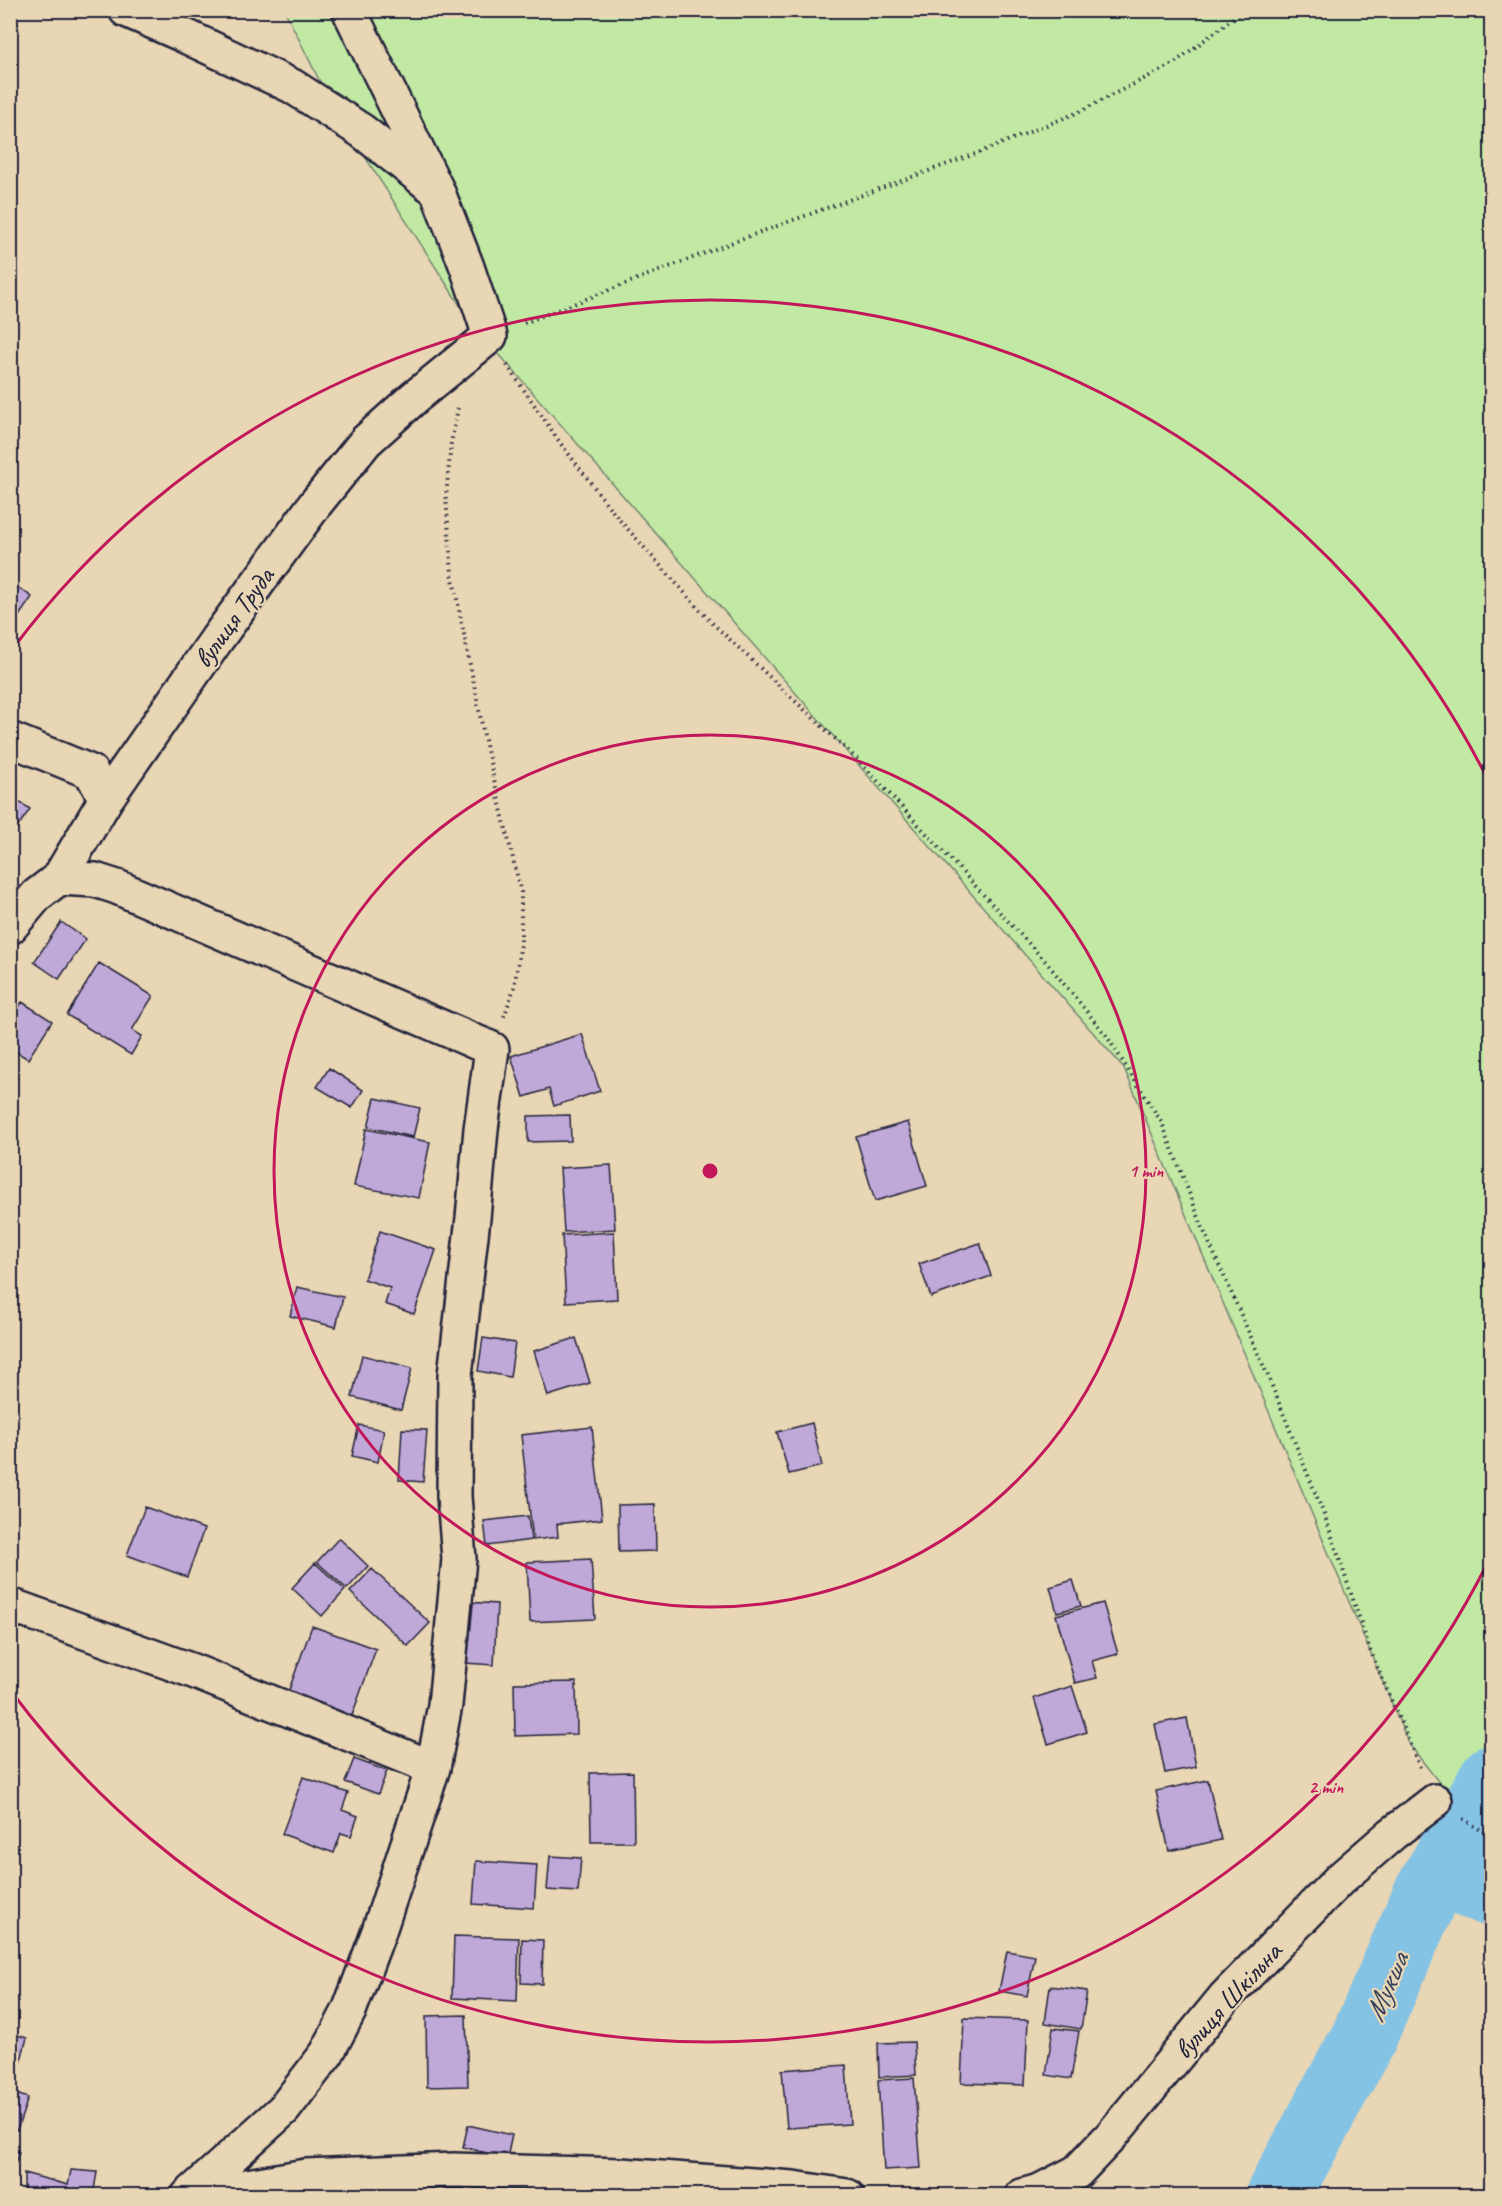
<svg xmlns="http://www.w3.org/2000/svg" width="1502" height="2206" viewBox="0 0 1502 2206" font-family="Caveat,sans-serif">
  <rect width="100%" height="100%" fill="#e9d6b4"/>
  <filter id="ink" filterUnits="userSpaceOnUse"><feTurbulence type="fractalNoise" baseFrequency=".0167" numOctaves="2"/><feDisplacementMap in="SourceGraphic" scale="12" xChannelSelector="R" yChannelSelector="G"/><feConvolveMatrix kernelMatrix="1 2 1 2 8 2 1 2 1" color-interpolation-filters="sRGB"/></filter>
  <g filter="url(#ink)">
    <path fill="#c2e9a4" stroke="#728670" stroke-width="1.5" d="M 285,11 L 1491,11 L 1491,1849 L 1409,1744 L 1124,1068 L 470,321 L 330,102 Z"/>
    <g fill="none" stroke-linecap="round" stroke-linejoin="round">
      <path stroke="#85c3e5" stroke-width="66" d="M 1437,1874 L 1492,1894
        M 1278,2196 L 1363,2039 L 1426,1894 L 1492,1778"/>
    </g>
    <path fill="#bfa9d8" stroke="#22223b" stroke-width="1.5" d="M 10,582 L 32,597 L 10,629 Z
      M 10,796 L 30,809 L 10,838 Z
      M 61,922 L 86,939 L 59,979 L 34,962 Z
      M 99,963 L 153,996 L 132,1030 L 142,1036 L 131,1055 L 67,1015 Z
      M 22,1002 L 52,1021 L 28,1059 L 10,1048 L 10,1020 Z
      M 582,1034 L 600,1091 L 554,1106 L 549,1089 L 524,1097 L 511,1056 Z
      M 329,1068 L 363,1090 L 352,1108 L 317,1087 Z
      M 375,1098 L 420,1108 L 413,1137 L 368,1127 Z
      M 570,1115 L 571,1141 L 528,1142 L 528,1116 Z
      M 908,1122 L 927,1186 L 875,1201 L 856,1137 Z
      M 366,1129 L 430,1142 L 419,1198 L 354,1186 Z
      M 611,1165 L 615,1229 L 564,1232 L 560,1168 Z
      M 380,1231 L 436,1250 L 414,1314 L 385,1304 L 390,1288 L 364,1279 Z
      M 614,1232 L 617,1299 L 566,1302 L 562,1235 Z
      M 980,1243 L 991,1276 L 931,1297 L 919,1264 Z
      M 297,1287 L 343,1297 L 336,1327 L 290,1316 Z
      M 483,1338 L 515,1343 L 510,1377 L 478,1371 Z
      M 576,1338 L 590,1383 L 548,1396 L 534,1351 Z
      M 362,1355 L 412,1368 L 401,1410 L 352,1397 Z
      M 812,1423 L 822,1466 L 789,1474 L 777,1432 Z
      M 359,1425 L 384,1430 L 378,1462 L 352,1456 Z
      M 592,1427 L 602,1519 L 557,1524 L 558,1537 L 533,1540 L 521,1435 Z
      M 402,1429 L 427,1430 L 423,1482 L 399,1480 Z
      M 655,1504 L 656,1551 L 619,1552 L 618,1505 Z
      M 145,1507 L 204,1529 L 187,1577 L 127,1555 Z
      M 528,1516 L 531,1540 L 487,1546 L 484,1521 Z
      M 339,1538 L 368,1566 L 347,1589 L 317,1562 Z
      M 591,1559 L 595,1619 L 530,1622 L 527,1562 Z
      M 315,1563 L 345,1590 L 322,1616 L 292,1588 Z
      M 372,1569 L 430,1623 L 408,1646 L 350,1592 Z
      M 1073,1580 L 1081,1606 L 1057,1612 L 1050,1587 Z
      M 468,1602 L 497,1604 L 494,1665 L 465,1663 Z
      M 1103,1603 L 1118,1654 L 1092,1661 L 1097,1678 L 1075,1683 L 1056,1615 Z
      M 312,1626 L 376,1649 L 350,1721 L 286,1698 Z
      M 576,1682 L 577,1734 L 515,1736 L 514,1683 Z
      M 1072,1686 L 1087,1732 L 1048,1744 L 1034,1698 Z
      M 1187,1718 L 1196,1767 L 1165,1773 L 1155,1724 Z
      M 354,1759 L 387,1771 L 378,1794 L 345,1782 Z
      M 633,1772 L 634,1842 L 591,1842 L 590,1773 Z
      M 303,1777 L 348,1793 L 342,1810 L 358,1816 L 351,1836 L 341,1833 L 334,1853 L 282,1834 Z
      M 1208,1780 L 1221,1840 L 1169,1851 L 1156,1791 Z
      M 550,1856 L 581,1858 L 578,1892 L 547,1890 Z
      M 476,1861 L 537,1865 L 534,1908 L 473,1904 Z
      M 454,1936 L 519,1938 L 517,2001 L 452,1998 Z
      M 522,1939 L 543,1940 L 542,1984 L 521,1983 Z
      M 1007,1951 L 1035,1956 L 1027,1996 L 999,1991 Z
      M 1050,1986 L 1087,1991 L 1081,2029 L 1045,2023 Z
      M 466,2015 L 468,2086 L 427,2087 L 426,2016 Z
      M 964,2018 L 1028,2020 L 1025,2085 L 961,2083 Z
      M 1053,2028 L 1079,2031 L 1071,2079 L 1046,2075 Z
      M 10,2033 L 27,2038 L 13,2089 L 10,2088 Z
      M 914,2042 L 916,2075 L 879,2077 L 878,2043 Z
      M 846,2065 L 850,2124 L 787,2128 L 782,2070 Z
      M 914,2078 L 921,2168 L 884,2170 L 878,2080 Z
      M 10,2092 L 28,2098 L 17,2130 L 10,2128 Z
      M 468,2125 L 512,2135 L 507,2158 L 463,2147 Z
      M 10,2149 L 19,2152 L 10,2178 Z
      M 71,2170 L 97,2172 L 93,2196 L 24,2196 L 24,2173 L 68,2185 Z"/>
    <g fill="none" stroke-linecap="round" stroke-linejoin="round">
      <defs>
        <path id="street" d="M 126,10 L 181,34 L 292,86 L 362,131 L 430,185
          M 10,739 L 91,772 L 106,799
          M 59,878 L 95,880 L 117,887 L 492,1049 L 481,1129 L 473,1218 L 455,1375 L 454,1496 L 459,1559 L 445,1705 L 433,1768 L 379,1931 L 349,2011 L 327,2053 L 284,2109 L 188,2196
          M 10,927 L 37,895 L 59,878 L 106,799 L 217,639 L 316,503 L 366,441 L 415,397 L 490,336 L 467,267 L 437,190 L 349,10
          M 10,1605 L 193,1671 L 433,1768
          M 189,2196 L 306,2176 L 454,2170 L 621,2175 L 793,2188 L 847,2196
          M 1022,2196 L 1040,2191 L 1077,2172 L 1112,2135 L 1225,1997 L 1339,1880 L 1392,1834 L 1435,1801"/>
      </defs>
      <use href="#street" stroke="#22223b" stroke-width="38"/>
      <path stroke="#22223b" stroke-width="4" stroke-dasharray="1.5 4.5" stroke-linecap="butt" d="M 524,323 L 744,238 L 978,153 L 1079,112 L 1173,64 L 1244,10
        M 507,365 L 561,444 L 617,517 L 708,619 L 859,761 L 1046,962 L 1106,1035 L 1162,1123 L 1204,1231 L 1268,1376 L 1327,1522 L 1370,1650 L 1421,1770
        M 458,408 L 451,443 L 446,497 L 452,574 L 487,750 L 521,892 L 521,943 L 514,988 L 504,1017
        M 1463,1819 L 1492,1837"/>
      <use href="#street" stroke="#e9d6b4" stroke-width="33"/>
    </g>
  </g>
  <g fill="none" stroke="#c2185b" stroke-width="3">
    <circle cx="710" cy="1171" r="436"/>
    <path d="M1489 1560A871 871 0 0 1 14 1695M14 647A871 871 0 0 1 1489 782"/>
  </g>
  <g text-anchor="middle" stroke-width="4.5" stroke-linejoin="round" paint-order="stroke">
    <g font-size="28" fill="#22223b" stroke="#e9d6b4">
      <text transform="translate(233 617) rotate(-54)" y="10">вулиця Труда</text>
      <text transform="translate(1227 2000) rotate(-48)" y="10">вулиця Шкільна</text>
    </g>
    <g font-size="30" font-style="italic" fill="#36425d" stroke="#e9d6b4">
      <text transform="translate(1386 1987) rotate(-67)" y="10">Мукша</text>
    </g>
  </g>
  <circle cx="710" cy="1171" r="9" fill="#c2185b" stroke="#e9d6b4" stroke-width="3"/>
  <g font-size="18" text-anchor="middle" font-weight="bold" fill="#c2185b" stroke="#e9d6b4" stroke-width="4.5" stroke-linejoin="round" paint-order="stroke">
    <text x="1146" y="1177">1 min</text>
    <text x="1326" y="1793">2 min</text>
  </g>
  <rect width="1502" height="2206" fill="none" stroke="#e9d6b4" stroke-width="36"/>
  <rect x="18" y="18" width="1466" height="2170" fill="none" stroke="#22223b" stroke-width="2" filter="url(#ink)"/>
</svg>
